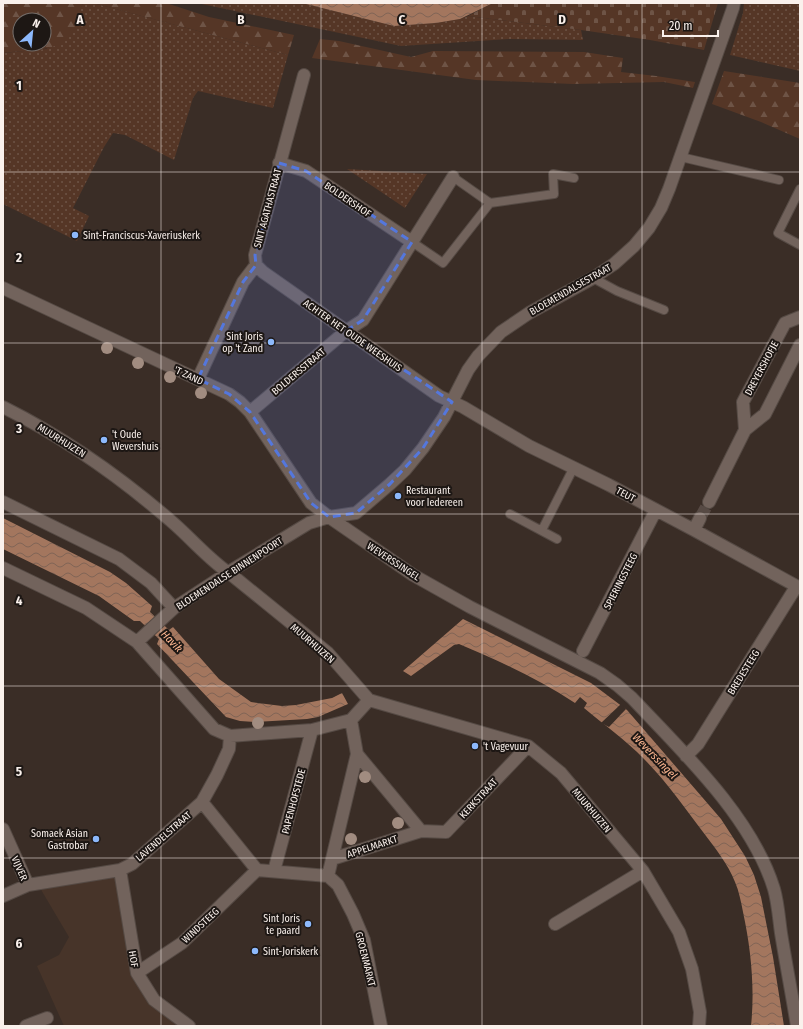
<svg xmlns="http://www.w3.org/2000/svg" width="803" height="1029" viewBox="0 0 803 1029" font-family="'Fira Sans Condensed',sans-serif">
  <defs>
    <pattern id="green-dots" width="8" height="8" patternUnits="userSpaceOnUse"><rect width="8" height="8" fill="#553626"/><path d="M2 2h.1M6 6h.1" fill="none" stroke="#6e5446" stroke-width="1.8" stroke-linecap="round"/></pattern>
    <pattern id="forest-firs" width="22" height="20" patternUnits="userSpaceOnUse"><rect width="22" height="20" fill="#553626"/><path d="M5 1l3.5 6h-7zM16 11l3.5 6h-7z" fill="#6e5446"/></pattern>
    <pattern id="cemetery-stones" width="16" height="16" patternUnits="userSpaceOnUse"><rect width="16" height="16" fill="#553626"/><path d="M2 7V4a2 2 0 0 1 4 0v3zM10 15v-3a2 2 0 0 1 4 0v3z" fill="#6e5446"/></pattern>
    <pattern id="water-waves" width="16" height="10" patternUnits="userSpaceOnUse"><rect width="16" height="10" fill="#a3765e"/><path d="M0 5q4-4 8 0t8 0" fill="none" stroke="#806455"/></pattern>
  </defs>
  <rect width="100%" height="100%" fill="#3a2d26"/>
  <path fill="#473429" d="M 118,871 L 131,976 L 151,1004 L 178,1026 L 64,1026 L 37,966 L 59,955 L 69,937 L 40,888 Z"/>
  <path fill="url(#green-dots)" d="M 83,3 L 93,3 L 116,9 L 288,55 L 273,108 L 198,91 L 193,98 L 174,160 L 125,135 L 113,133 L 104,147 L 73,208 L 89,216 L 77,241 L 3,204 L 3,53 L 46,49 L 69,35 Z
    M 197,3 L 302,3 L 394,26 L 436,23 L 460,19 L 468,16 L 581,30 L 583,40 L 509,39 L 401,46 Z
    M 744,3 L 800,3 L 800,71 L 730,55 L 743,13 Z
    M 347,169 L 427,174 L 405,208 Z"/>
  <path fill="url(#forest-firs)" fill-rule="evenodd" d="M 3,3 L 83,3 C 79,14 76,25 70,35 C 58,53 23,50 3,53 ZM 20,20 L 44,20 L 44,44 L 20,44 Z
    M 93,3 L 166,3 L 209,17 L 294,35 L 288,55 Z
    M 320,39 L 339,41 L 411,57 L 433,51 L 584,52 L 623,58 L 621,72 L 656,76 L 695,82 L 693,88 L 664,82 L 573,84 L 476,80 L 312,58 Z
    M 724,71 L 800,83 L 800,139 L 761,122 L 712,104 Z"/>
  <path fill="url(#cemetery-stones)" d="M 493,3 L 718,3 L 704,50 L 650,40 L 581,30 L 468,16 Z"/>
  <path fill="url(#water-waves)" d="M 302,3 L 493,3 L 460,19 L 436,23 L 394,26 Z
    M 3,518 L 110,572 L 126,583 L 152,606 L 150,612 L 169,630 L 173,627 L 219,679 L 251,702 L 282,706 L 296,705 L 332,698 L 342,693 L 348,704 L 318,717 L 307,719 L 255,722 L 240,721 L 226,717 L 157,644 L 159,639 L 140,621 L 134,621 L 99,596 L 3,549 Z
    M 463,619 L 591,683 L 627,710 L 721,819 L 745,856 L 754,875 L 761,897 L 773,957 L 784,1026 L 751,1026 C 755,988 751,949 743,912 C 741,902 739,891 735,882 C 728,864 715,848 703,832 C 684,807 666,781 644,759 C 626,740 604,725 584,708 L 587,703 L 580,697 L 575,703 C 539,679 499,661 459,644 L 454,645 L 411,676 L 403,671 Z"/>
  <path fill="#3a2d26" d="M 621,704 L 626,709 L 609,727 L 601,723 Z"/>
  <g fill="none" stroke-linecap="round" stroke-linejoin="round">
    <path stroke="#574a44" stroke-width="12" stroke-dasharray="12 6" stroke-linecap="butt" d="M 700,518 L 709,502"/>
    <defs>
      <path id="lane" d="M 681,157 L 779,180
        M 800,189 L 778,233 L 800,245
        M 490,203 L 554,194 L 553,174 L 574,178
        M 412,242 L 443,263 L 490,203 L 453,177
        M 593,278 L 617,291 L 664,310
        M 510,514 L 557,539
        M 542,530 L 574,467"/>
      <path id="street" d="M 279,163 L 306,171 L 412,242
        M 256,265 L 263,272 L 439,396 L 463,407 L 529,446 L 609,485 L 694,530 L 800,588
        M 3,288 L 229,394 L 240,402 L 250,412 L 311,503 L 329,517 L 413,575 L 470,607 L 600,673 L 617,685 L 632,698 C 682,751 752,817 774,889 C 778,903 779,919 781,933 C 786,964 792,995 797,1026
        M 198,379 L 243,282 L 256,265 L 255,255 L 304,75
        M 3,407 C 65,438 119,476 171,521 C 192,539 210,561 233,576 L 328,653 L 369,700 L 528,746 L 561,773 L 643,871 L 679,932 L 692,969 L 700,1012 L 699,1026
        M 250,412 L 346,331 L 363,320 L 453,177
        M 745,430 L 743,402 L 785,323 L 800,317
        M 3,502 L 119,559 L 151,583 L 174,608
        M 709,502 L 745,430 L 765,414 L 800,345
        M 694,530 L 700,518
        M 3,568 L 86,608 L 137,642 L 214,729 L 230,736 L 312,730 L 351,720 L 369,700
        M 137,642 L 174,608 L 232,570 L 309,523 L 329,517 L 356,513 L 390,484 L 405,470 L 423,448 L 444,417 L 468,370 L 478,356 L 501,332 L 529,313 L 593,278 L 614,264 L 634,246 L 649,228 L 661,208 L 669,189 L 733,8 L 734,3
        M 583,651 L 656,510
        M 351,720 L 357,754 L 332,859 L 421,831 L 357,754
        M 686,756 L 698,744 L 796,587
        M 202,802 L 257,870 L 328,876 L 332,859
        M 3,829 L 28,885
        M 421,831 L 446,832 L 528,746
        M 120,870 L 137,973 L 154,1000 L 189,1026
        M 274,871 L 312,730
        M 328,876 L 338,885 L 353,914 L 364,940 L 381,1026
        M 3,896 L 28,885 L 120,870 L 132,864 L 202,802 L 217,775 L 229,749 L 230,736
        M 555,924 L 643,871
        M 137,973 L 182,943 L 257,870
        M 26,1026 L 47,1018"/>
    </defs>
    <use href="#lane" stroke="#554a44" stroke-width="10"/>
    <use href="#street" stroke="#554a44" stroke-width="14"/>
    <use href="#lane" stroke="#72635c" stroke-width="8"/>
    <use href="#street" stroke="#72635c" stroke-width="12"/>
  </g>
  <g fill="#a18c80">
    <circle cx="107" cy="348" r="6"/>
    <circle cx="138" cy="363" r="6"/>
    <circle cx="170" cy="377" r="6"/>
    <circle cx="201" cy="393" r="6"/>
    <circle cx="258" cy="723" r="6"/>
    <circle cx="365" cy="777" r="6"/>
    <circle cx="398" cy="823" r="6"/>
    <circle cx="351" cy="839" r="6"/>
  </g>
  <path fill="#5477dd" fill-opacity="0.2" stroke="#5477dd" stroke-width="3" stroke-dasharray="8 5" stroke-linejoin="round" d="M 279,163 L 306,171 L 412,242 L 363,320 L 346,331 L 452,402 L 423,448 L 390,484 L 356,513 L 329,517 L 311,503 L 250,412 L 229,394 L 198,379 L 243,282 L 256,265 L 255,255 Z"/>
  <path fill="none" stroke="#faf1ec" stroke-width="1" stroke-opacity="0.55" d="M 161,3 L 161,1026M 321,3 L 321,1026M 482,3 L 482,1026M 642,3 L 642,1026M 3,172 L 800,172M 3,343 L 800,343M 3,514 L 800,514M 3,686 L 800,686M 3,858 L 800,858"/>
  <g fill="#8db9fc" stroke="#1d1714" stroke-width="1.5">
    <circle cx="75" cy="235" r="4"/>
    <circle cx="271" cy="342" r="4"/>
    <circle cx="104" cy="440" r="4"/>
    <circle cx="398" cy="496" r="4"/>
    <circle cx="475" cy="746" r="4"/>
    <circle cx="96" cy="839" r="4"/>
    <circle cx="308" cy="924" r="4"/>
    <circle cx="255" cy="951" r="4"/>
  </g>
  <g text-anchor="middle" stroke-width="4" stroke-linejoin="round" paint-order="stroke">
    <g font-size="10" fill="#faf1ec" stroke="#1d1714">
      <text transform="translate(348 199) rotate(34)" y="4">BOLDERSHOF</text>
      <text transform="translate(267 208) rotate(-75)" y="4">SINT AGATHASTRAAT</text>
      <text transform="translate(570 289) rotate(-30)" y="4">BLOEMENDALSESTRAAT</text>
      <text transform="translate(353 335) rotate(35)" y="4">ACHTER HET OUDE WEESHUIS</text>
      <text transform="translate(761 368) rotate(-62)" y="4">DREYERSHOFJE</text>
      <text transform="translate(298 371) rotate(-40)" y="4">BOLDERSSTRAAT</text>
      <text transform="translate(189 375) rotate(25)" y="4">'T ZAND</text>
      <text transform="translate(62 440) rotate(32)" y="4">MUURHUIZEN</text>
      <text transform="translate(626 494) rotate(28)" y="4">TEUT</text>
      <text transform="translate(394 561) rotate(33)" y="4">WEVERSSINGEL</text>
      <text transform="translate(229 573) rotate(-33)" y="4">BLOEMENDALSE BINNENPOORT</text>
      <text transform="translate(620 581) rotate(-63)" y="4">SPIERINGSTEEG</text>
      <text transform="translate(313 643) rotate(41)" y="4">MUURHUIZEN</text>
      <text transform="translate(743 672) rotate(-58)" y="4">BREDESTEEG</text>
      <text transform="translate(478 798) rotate(-47)" y="4">KERKSTRAAT</text>
      <text transform="translate(293 801) rotate(-75)" y="4">PAPENHOFSTEDE</text>
      <text transform="translate(592 810) rotate(50)" y="4">MUURHUIZEN</text>
      <text transform="translate(163 836) rotate(-41)" y="4">LAVENDELSTRAAT</text>
      <text transform="translate(372 846) rotate(-18)" y="4">APPELMARKT</text>
      <text transform="translate(20 868) rotate(66)" y="4">VIJVER</text>
      <text transform="translate(200 925) rotate(-43)" y="4">WINDSTEEG</text>
      <text transform="translate(134 959) rotate(81)" y="4">HOF</text>
      <text transform="translate(366 959) rotate(76)" y="4">GROENMARKT</text>
    </g>
    <g font-size="10" fill="#faf1ec" stroke="#1d1714" text-anchor="start">
      <text x="83" y="239">Sint-Franciscus-Xaveriuskerk</text>
      <text x="263" y="340" text-anchor="end">Sint Joris<tspan x="263" dy="12">op 't Zand</tspan></text>
      <text x="112" y="438">'t Oude<tspan x="112" dy="12">Wevershuis</tspan></text>
      <text x="406" y="494">Restaurant<tspan x="406" dy="12">voor Iedereen</tspan></text>
      <text x="483" y="750">'t Vagevuur</text>
      <text x="88" y="837" text-anchor="end">Somaek Asian<tspan x="88" dy="12">Gastrobar</tspan></text>
      <text x="300" y="922" text-anchor="end">Sint Joris<tspan x="300" dy="12">te paard</tspan></text>
      <text x="263" y="955">Sint-Joriskerk</text>
    </g>
    <g font-size="11" font-style="italic" fill="#feb791" stroke="#1d1714">
      <text transform="translate(172 641) rotate(46)" y="4">Havik</text>
      <text transform="translate(655 756) rotate(46)" y="4">Weverssingel</text>
    </g>
  </g>
  <g font-size="13" text-anchor="middle" font-weight="bold" fill="#faf1ec" stroke="#1d1714" stroke-width="4" stroke-linejoin="round" paint-order="stroke">
    <text x="80" y="24">A</text>
    <text x="241" y="24">B</text>
    <text x="402" y="24">C</text>
    <text x="562" y="24">D</text>
    <text x="19" y="90">1</text>
    <text x="19" y="262">2</text>
    <text x="19" y="433">3</text>
    <text x="19" y="605">4</text>
    <text x="19" y="776">5</text>
    <text x="19" y="948">6</text>
  </g>
  <rect width="803" height="1029" fill="none" stroke="#faf1ec" stroke-width="8"/>
  <g transform="translate(32 32) rotate(27)"><circle r="19" fill="#1d1714" stroke="#756e6a"/>
  <path d="M0-3L7 15L0 10L-7 15Z" fill="#8db9fc"/>
  <text y="-6" font-size="11" font-weight="bold" text-anchor="middle" fill="#faf1ec">N</text>
  </g>
  <path d="M663 30v6h55v-6" fill="none" stroke="#faf1ec" stroke-width="2"/>
  <text x="669" y="30" font-size="12" fill="#faf1ec" stroke="#1d1714" stroke-width="3" paint-order="stroke">20 m</text>
</svg>
